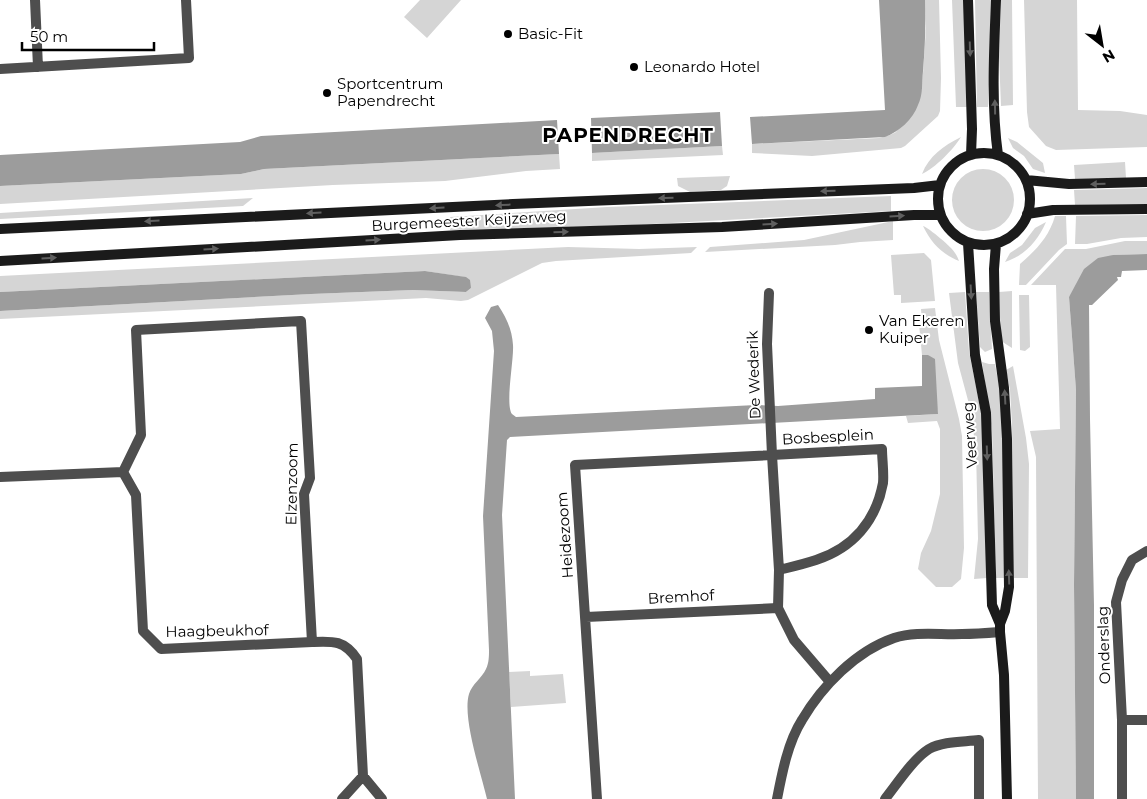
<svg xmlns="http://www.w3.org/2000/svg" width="1147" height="799" viewBox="0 0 1147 799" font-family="Montserrat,sans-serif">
  <rect width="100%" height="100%" fill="#fff"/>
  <path fill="#d5d5d5" d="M 420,0 L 461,0 L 427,38 L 404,17 Z
    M 925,0 L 939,0 L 941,78 L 940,111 L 938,116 L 905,146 L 901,148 L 812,156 L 752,153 L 752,144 L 879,138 L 890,135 L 896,132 L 922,89 L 926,28 Z
    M 952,0 L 965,0 L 967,107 L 956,107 Z
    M 975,0 L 991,0 L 988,107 L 977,107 Z
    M 1001,0 L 1012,0 L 1013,105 L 1001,106 L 999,57 Z
    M 1024,0 L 1077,0 L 1078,110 L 1120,111 L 1147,115 L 1147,147 L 1056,150 L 1046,146 L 1029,127 L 1027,112 Z
    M 961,137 C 953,150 935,168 922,174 C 929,156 943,146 961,137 Z
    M 1008,138 L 1017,142 L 1043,163 L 1045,173 L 1033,169 L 1024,156 L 1013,148 Z
    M 722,146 L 723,155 L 592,161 L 592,153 Z
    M 559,154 L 560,169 L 526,171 L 445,181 L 333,185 L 0,204 L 0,186 L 241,174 L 264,169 Z
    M 1125,162 L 1126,178 L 1075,179 L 1074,165 Z
    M952 200a31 31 0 1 1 62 0a31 31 0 1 1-62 0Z
    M 730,176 L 727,186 L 721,190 L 690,192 L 678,186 L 677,178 Z
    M 1147,188 L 1147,204 L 1075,205 L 1074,190 Z
    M 891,196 L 891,211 L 633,225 L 450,230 L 450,217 L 607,207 Z
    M 253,198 L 243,206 L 0,219 L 0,213 Z
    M 1147,215 L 1147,237 L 1121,238 L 1087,244 L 1075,244 L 1076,216 Z
    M 1055,216 L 1066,216 L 1067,244 L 1059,250 L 1026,285 L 1019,285 L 1020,264 C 1036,250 1049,237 1055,216 Z
    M 893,221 L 893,240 L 860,242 L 835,245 L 705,252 L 710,247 L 804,240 Z
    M 1046,222 C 1038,241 1024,256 1005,262 L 1010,253 L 1022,245 L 1035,228 Z
    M 923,226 C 929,228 953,248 955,253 C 957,256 958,258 959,261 C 942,254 931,243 923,226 Z
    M 1125,241 L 1147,241 L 1147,254 L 1113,255 L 1069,297 L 1076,390 L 1074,585 L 1076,799 L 1038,799 L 1036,457 L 1030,431 L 1060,429 L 1056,285 L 1031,285 L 1065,249 L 1086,249 Z
    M 568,247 L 639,249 L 697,247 L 691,253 L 556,261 L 542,263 L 468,300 L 461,301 L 426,298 L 0,319 L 0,311 L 311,294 L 413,290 L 466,292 L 471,288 L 464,277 L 425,271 L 0,292 L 0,276 Z
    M 924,253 L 931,260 L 935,301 L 901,303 L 901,295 L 894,295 L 891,255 Z
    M 1012,291 L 1012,348 L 1001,341 L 999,292 Z
    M 965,292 L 969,351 L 983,423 L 987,578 L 974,579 L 978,539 L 976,449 L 969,404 L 958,363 L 949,293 Z
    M 976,292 L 989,292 L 992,349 L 985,352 L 980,347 Z
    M 1019,295 L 1029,295 L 1030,347 L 1025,351 L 1020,350 Z
    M 935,308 L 939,340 L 959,419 L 962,436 L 964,548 L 961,579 L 952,587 L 936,587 L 918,569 L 921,553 L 931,531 L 940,494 L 940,429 L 937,421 L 908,423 L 906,416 L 938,414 L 928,355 L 922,355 L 919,324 L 922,323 L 921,309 Z
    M 982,362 L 989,364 L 995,364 L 1002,402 L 1005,578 L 996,578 L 992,430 Z
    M 1013,366 L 1026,438 L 1029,464 L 1028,578 L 1014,578 L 1012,425 L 1010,390 L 1006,370 Z
    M 530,671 L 530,676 L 563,674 L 566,703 L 511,707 L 509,672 Z"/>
  <path fill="#9c9c9c" d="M 879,0 L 925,0 C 926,24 925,47 923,71 C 922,82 923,95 918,105 C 913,119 899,132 885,137 L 752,144 L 750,117 L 885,110 Z
    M 720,112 L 722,146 L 592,153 L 591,118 Z
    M 557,120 L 559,154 L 264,169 L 241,174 L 0,186 L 0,155 L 240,142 L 261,136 Z
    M 1147,254 L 1147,270 L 1122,271 L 1121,277 L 1117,277 L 1118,280 L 1092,305 L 1089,305 L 1090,419 L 1094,605 L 1094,799 L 1076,799 L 1074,585 L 1076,390 L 1069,297 L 1084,269 L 1098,258 L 1113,255 Z
    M 425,271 L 466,277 L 470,280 L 471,288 L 466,292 L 413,290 L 311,294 L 0,311 L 0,292 Z
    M 498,305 C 506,317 512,329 513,345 C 514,360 505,404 512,414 L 516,417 L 756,405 L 778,406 L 875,399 L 875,388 L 922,386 L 922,355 L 928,355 L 935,359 L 938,414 L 510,437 L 507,440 L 502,515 L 515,799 L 487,799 C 481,773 462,718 469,694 C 472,684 482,678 486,669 C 489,663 489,656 489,650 L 483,516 L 494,351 L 492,331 L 485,318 L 491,307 Z"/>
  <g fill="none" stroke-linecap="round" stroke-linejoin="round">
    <path stroke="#4e4e4e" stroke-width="10" d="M 35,0 L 38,67
      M 0,69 L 189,58 L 186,0
      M 123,472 L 141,435 L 136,330 L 301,321 L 310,478 L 304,494 L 312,642 C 333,641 344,640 357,659 L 363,776 L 342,799
      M 0,477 L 123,472 L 136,495 L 143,631 L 161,649 L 312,642
      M 779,570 L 772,455 L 882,449 C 882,459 884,472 883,483 C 876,521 853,548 816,560 C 804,564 791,567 779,570 L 778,608 L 794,640 L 830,682
      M 586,617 L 778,608
      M 1122,720 L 1147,720
      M 363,776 L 382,799
      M 597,799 L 575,465 L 772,455 L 767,344 L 769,293
      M 777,799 C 782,773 788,742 802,720 C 822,686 856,651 894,638 C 916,631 940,635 962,634 C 975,634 988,633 1000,632
      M 885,799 C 897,784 913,759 929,749 C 943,741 963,742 979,740 L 979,799
      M 1122,799 L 1122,720 L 1116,602 L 1122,580 L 1132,560 L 1147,551"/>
    <path stroke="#1b1b1b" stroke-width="10" d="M 968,0 L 972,129 L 971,155
      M 996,0 C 994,52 991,104 998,155
      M938 199a46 46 0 1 1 92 0a46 46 0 1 1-92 0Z
      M 1026,180 L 1069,184 L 1147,182
      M 1027,214 L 1053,210 L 1147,209
      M 0,229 L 513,204 L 914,188 L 940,185
      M 968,243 L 975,355 L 986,413 L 992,605 L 1000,624
      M 996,244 L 994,269 L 995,321 L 1004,388 L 1007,439 L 1009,587 L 1005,611 L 1000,624 L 1000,632 L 1004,675 L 1007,799
      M 0,261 L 460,235 L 722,227 L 914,215 L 940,215"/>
  </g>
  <defs><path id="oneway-solid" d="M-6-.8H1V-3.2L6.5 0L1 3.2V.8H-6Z" transform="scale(1.25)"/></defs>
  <g fill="#5f5f5f">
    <use href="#oneway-solid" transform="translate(970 49) rotate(88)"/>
    <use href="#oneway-solid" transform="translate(995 107) rotate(-91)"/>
    <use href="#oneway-solid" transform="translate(1098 184) rotate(179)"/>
    <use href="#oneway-solid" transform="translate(828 191) rotate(178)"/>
    <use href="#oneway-solid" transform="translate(666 198) rotate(178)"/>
    <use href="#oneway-solid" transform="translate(503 205) rotate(177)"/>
    <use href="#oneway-solid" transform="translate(437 208) rotate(177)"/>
    <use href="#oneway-solid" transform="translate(314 213) rotate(177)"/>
    <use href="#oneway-solid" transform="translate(897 216) rotate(-3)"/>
    <use href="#oneway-solid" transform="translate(152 221) rotate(177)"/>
    <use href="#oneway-solid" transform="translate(770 224) rotate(-3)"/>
    <use href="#oneway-solid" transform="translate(561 232) rotate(-2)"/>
    <use href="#oneway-solid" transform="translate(373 240) rotate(-4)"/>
    <use href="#oneway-solid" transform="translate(211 249) rotate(-3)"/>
    <use href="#oneway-solid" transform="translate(49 258) rotate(-3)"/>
    <use href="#oneway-solid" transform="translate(971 292) rotate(87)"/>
    <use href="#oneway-solid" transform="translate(1005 397) rotate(-93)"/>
    <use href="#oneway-solid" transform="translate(987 453) rotate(88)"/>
    <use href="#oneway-solid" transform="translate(1009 577) rotate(-92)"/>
  </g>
  <g fill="#000" stroke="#fff" stroke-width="2">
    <circle cx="508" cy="34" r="5"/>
    <circle cx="634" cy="67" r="5"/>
    <circle cx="327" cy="93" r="5"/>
    <circle cx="869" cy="330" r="5"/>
  </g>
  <g text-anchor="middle" stroke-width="4" stroke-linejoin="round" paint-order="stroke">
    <g font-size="15" fill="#000" stroke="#fff" text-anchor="start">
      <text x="518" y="39">Basic-Fit</text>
      <text x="644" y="72">Leonardo Hotel</text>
      <text x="337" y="89">Sportcentrum<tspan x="337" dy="17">Papendrecht</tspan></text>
      <text x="879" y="326">Van Ekeren<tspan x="879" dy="17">Kuiper</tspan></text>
    </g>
    <g font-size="15" fill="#000" stroke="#fff">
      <text transform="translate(469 221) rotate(-3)" y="5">Burgemeester Keijzerweg</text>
      <text transform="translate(754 375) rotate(-92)" y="5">De Wederik</text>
      <text transform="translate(970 435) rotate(-94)" y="5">Veerweg</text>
      <text transform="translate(828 437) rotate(-3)" y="5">Bosbesplein</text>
      <text transform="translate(292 484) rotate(-89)" y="5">Elzenzoom</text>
      <text transform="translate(565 535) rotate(-94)" y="5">Heidezoom</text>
      <text transform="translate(681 597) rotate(-3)" y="5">Bremhof</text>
      <text transform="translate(217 631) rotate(-1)" y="5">Haagbeukhof</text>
      <text transform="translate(1104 645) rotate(-92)" y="5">Onderslag</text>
    </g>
    <g font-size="20" font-weight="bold" letter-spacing="1" fill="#000" stroke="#fff">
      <text x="628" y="142">PAPENDRECHT</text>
    </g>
  </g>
  <g transform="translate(1102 45) rotate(149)" stroke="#ffffff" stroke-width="4" paint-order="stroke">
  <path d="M0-4L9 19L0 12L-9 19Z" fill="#000000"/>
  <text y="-8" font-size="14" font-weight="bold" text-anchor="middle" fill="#000000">N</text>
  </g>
  <path d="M22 42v8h132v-8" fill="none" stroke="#000000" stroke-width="2.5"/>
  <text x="30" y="42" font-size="15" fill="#000000" stroke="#ffffff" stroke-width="4" paint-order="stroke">50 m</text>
</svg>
